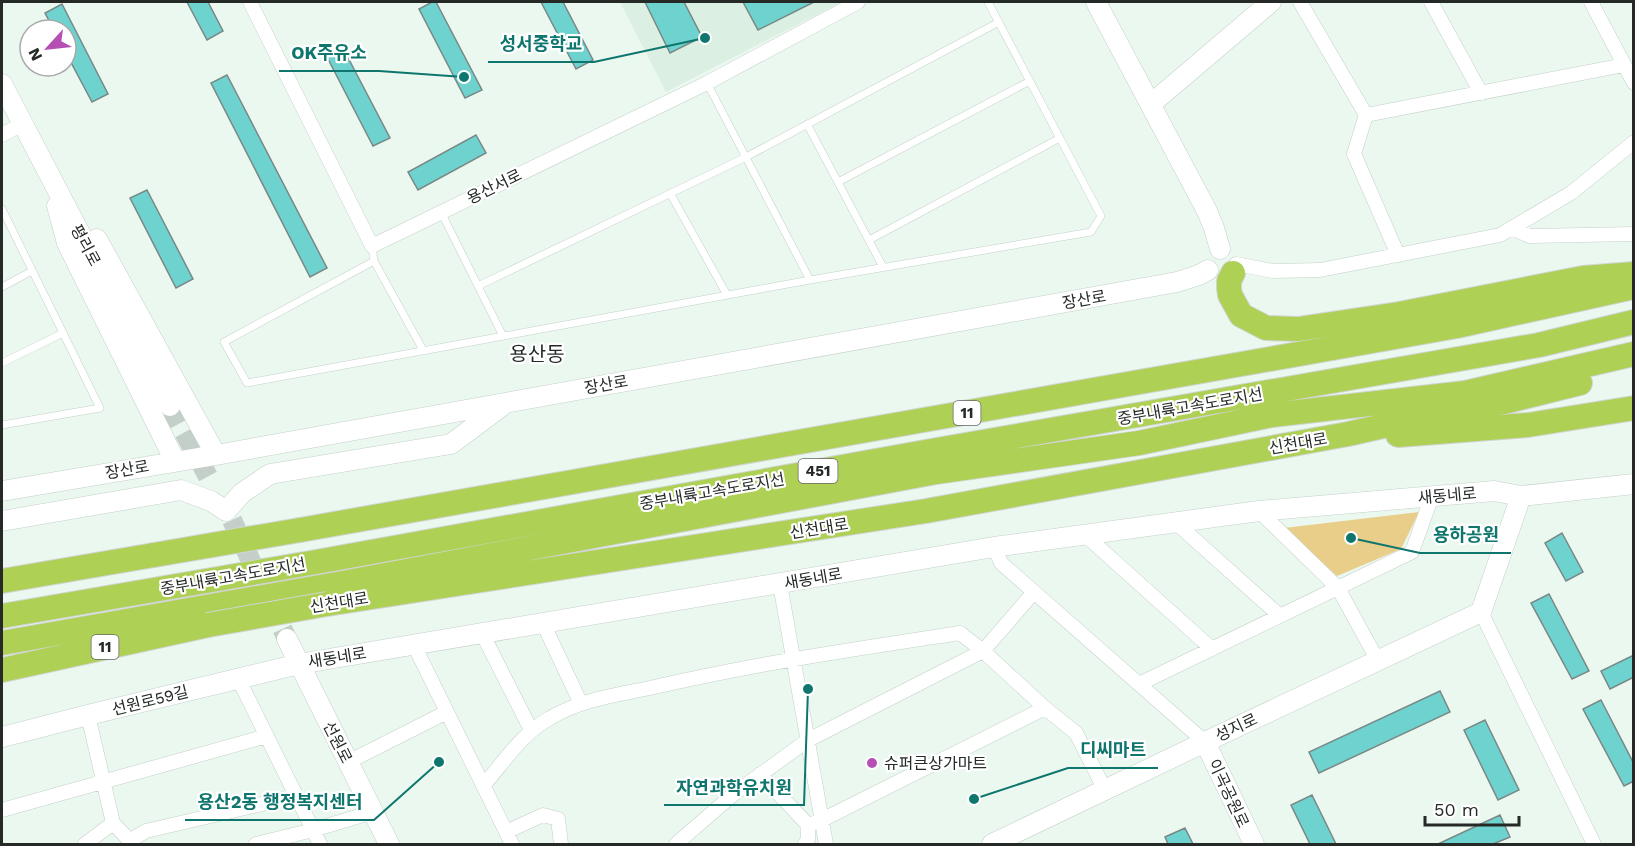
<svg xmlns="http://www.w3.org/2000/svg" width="1635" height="846" viewBox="0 0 1635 846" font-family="'Work Sans','Noto Sans KR',sans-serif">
  <rect width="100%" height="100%" fill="#ebf8f0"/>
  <path fill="#dbefe2" d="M 620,2 L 841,2 L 666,92 Z"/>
  <path fill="#e9ce8a" d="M 1419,512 L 1401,549 L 1337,576 L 1284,528 Z"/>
  <path fill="#6ed3ce" stroke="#798887" stroke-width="1.5" d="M 187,2 L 208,2 L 223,31 L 207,40 Z
    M 432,2 L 436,2 L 482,90 L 465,98 L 419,9 Z
    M 541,2 L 563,2 L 593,60 L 576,69 Z
    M 645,2 L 684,2 L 702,37 L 670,53 Z
    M 743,2 L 814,2 L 758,30 Z
    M 62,4 L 108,94 L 92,102 L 66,53 L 66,30 L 54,30 L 45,13 Z
    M 343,48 L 390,138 L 373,146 L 327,57 Z
    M 227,75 L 327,268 L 310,277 L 211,83 Z
    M 476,135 L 486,153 L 418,190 L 408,172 Z
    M 147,190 L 193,279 L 176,288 L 130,198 Z
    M 1562,533 L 1583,572 L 1566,581 L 1545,543 Z
    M 1549,594 L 1589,671 L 1572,679 L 1531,603 Z
    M 1634,655 L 1634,677 L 1610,689 L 1601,671 Z
    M 1440,691 L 1450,712 L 1319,773 L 1309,752 Z
    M 1601,700 L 1634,764 L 1634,781 L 1624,786 L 1583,709 Z
    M 1485,720 L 1519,790 L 1498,800 L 1464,730 Z
    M 1312,795 L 1336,844 L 1310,844 L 1291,805 Z
    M 1500,815 L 1510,837 L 1493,844 L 1438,844 Z
    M 1185,828 L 1193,844 L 1168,844 L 1165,837 Z"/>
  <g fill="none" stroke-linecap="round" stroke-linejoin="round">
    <path stroke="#c3cfc8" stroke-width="20" stroke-dasharray="20 10" stroke-linecap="butt" d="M 170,406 L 211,482
      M 232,520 L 287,639"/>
    <defs>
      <path id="lane" d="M 707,83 L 810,280
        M 807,124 L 883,267
        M 838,182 L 1030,81
        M 670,193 L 727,295
        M 2,209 L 100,408 L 2,425
        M 441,212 L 503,336
        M 869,240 L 1060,138
        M 372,246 L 374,261 L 224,342 L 247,383 L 810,280 L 1091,232 L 1101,216 L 988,2
        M 374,261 L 423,350
        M 478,286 L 746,157 L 999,22
        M 2,287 L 32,271
        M 2,363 L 63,333"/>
      <path id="street" d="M 250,2 L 372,246 L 707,83 L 858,2
        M 1300,2 L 1366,115
        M 1431,2 L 1481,93
        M 1591,2 L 1634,83
        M 2,135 L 22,124
        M 1511,228 L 1530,236 L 1634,234
        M 1398,255 L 1354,154 L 1366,115 L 1624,65
        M 1236,264 L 1273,271 L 1320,270 L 1500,235 L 1571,193 L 1634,142
        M 1259,511 L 1338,588 L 1378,661
        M 1175,522 L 1280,616
        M 1084,534 L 1212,649
        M 994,547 L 1001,563 L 1205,742
        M 780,584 L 826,844
        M 1481,612 L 1594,844
        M 543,623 L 581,704
        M 482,633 L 531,730
        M 414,645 L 512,844
        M 238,678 L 320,844
        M 1139,684 L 1412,552 L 1432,496
        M 88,715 L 113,823 L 133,844
        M 348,762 L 447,712
        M 760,774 L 808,825
        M 483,786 C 504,762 522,733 550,718 C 580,700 616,695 650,688 C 752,664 856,649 960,633 L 983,651 L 1045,708 L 1076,733 L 1105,790
        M 2,810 L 267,736
        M 506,832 L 543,815 L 558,819 L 561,844
        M 129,841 L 146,831 L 296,796
        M 85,844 L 113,823
        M 256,844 L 313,830 L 373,812
        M 676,844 L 735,793 L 808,740 L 983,651 L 1034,592
        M 805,844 L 808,839 L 808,825 L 822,820 L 1045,708"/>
      <path id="secondary" d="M 1096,2 L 1207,211 L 1214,228 L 1220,249
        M 2,84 L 170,406
        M 1151,104 L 1271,2
        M 57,206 L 67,243 L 175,461
        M 97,239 L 216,455
        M 2,491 L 216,455 L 1177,282 L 1199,275 L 1208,270
        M 2,521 L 181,490 L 211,501 L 226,511 L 242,493 L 270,474 L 451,444 L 502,406
        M 287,639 L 389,844
        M 2,737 L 88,715 L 299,664 L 994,547 L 1259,511 L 1494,491 L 1521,496 L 1634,484
        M 1205,742 L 1254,844
        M 992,844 L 1205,742 L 1481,612 L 1521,496"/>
      <path id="highway" d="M 1233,273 L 1229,281 L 1229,288 L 1230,295 L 1241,315 L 1266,328 L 1298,329 L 1399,314 L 1583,278 L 1634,274
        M 1398,435 L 1528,425 L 1634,408
        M 300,530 L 1457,326 L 1634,287
        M 2,581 L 154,555
        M 327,604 L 926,511 L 1348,434 L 1423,417 L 1504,402 L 1580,383
        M 2,616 L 316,562 L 931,451 L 1539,345 L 1634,322
        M 2,643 L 337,584 L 936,472 L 1139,443 L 1272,415 L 1465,393 L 1634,354
        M 2,670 L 208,625"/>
    </defs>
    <use href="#lane" stroke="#c4d0c8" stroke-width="8"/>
    <use href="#street" stroke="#c4d0c8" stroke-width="15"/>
    <use href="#secondary" stroke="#c4d0c8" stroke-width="21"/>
    <use href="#highway" stroke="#d3d4d4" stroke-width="26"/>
    <use href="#lane" stroke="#fff" stroke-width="7"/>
    <use href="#street" stroke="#fff" stroke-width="14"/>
    <use href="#secondary" stroke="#fff" stroke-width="20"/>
    <use href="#highway" stroke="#aed055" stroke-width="24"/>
    <defs>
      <path id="highway-bridge" d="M 154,555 L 300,530
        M 208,625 L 327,604"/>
    </defs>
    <use href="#highway-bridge" stroke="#d3d4d4" stroke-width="26" stroke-linecap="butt"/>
    <use href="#highway-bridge" stroke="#aed055" stroke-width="24"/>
  </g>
  <circle fill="#b54fb4" stroke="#fff" stroke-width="2" cx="872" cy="763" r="6"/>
  <g text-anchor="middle" stroke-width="4.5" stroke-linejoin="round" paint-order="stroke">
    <g fill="#fff" stroke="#666a68" stroke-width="1.5">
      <rect x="953.5" y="401" width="27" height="24" rx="4.5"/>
      <rect x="798.5" y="459" width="39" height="24" rx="4.5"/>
      <rect x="91.5" y="635" width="27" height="24" rx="4.5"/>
    </g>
    <g font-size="15" font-weight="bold" fill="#252a27">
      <text x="967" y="418">11</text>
      <text x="818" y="476">451</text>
      <text x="105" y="652">11</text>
    </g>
    <g font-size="16" fill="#252a27" stroke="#fff">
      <text transform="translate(494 186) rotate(-26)" y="6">용산서로</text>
      <text transform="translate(86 245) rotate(62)" y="6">평리로</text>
      <text transform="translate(1084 299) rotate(-10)" y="6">장산로</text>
      <text transform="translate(606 384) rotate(-10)" y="6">장산로</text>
      <text transform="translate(1190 406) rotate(-10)" y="6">중부내륙고속도로지선</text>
      <text transform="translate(1298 443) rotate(-10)" y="6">신천대로</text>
      <text transform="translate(127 469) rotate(-10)" y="6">장산로</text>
      <text transform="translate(712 491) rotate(-10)" y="6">중부내륙고속도로지선</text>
      <text transform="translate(1447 495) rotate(-5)" y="6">새동네로</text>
      <text transform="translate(819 528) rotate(-9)" y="6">신천대로</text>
      <text transform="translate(233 576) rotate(-10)" y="6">중부내륙고속도로지선</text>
      <text transform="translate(813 578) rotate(-10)" y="6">새동네로</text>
      <text transform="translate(339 602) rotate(-9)" y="6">신천대로</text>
      <text transform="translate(337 657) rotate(-9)" y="6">새동네로</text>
      <text transform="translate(150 700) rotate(-14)" y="6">선원로59길</text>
      <text transform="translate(1236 727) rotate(-25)" y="6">성지로</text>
      <text transform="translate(338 742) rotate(63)" y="6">선원로</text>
      <text transform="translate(1229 793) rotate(65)" y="6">이곡공원로</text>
    </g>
    <g font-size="16" fill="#252a27" stroke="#fff" text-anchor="start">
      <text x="884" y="769">슈퍼큰상가마트</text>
    </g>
    <g font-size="20" fill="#252a27" stroke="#fff">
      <text x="537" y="361">용산동</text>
    </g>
  </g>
  <path fill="none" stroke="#0f766e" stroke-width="2" d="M705 38L594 62H488M464 77L379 71H279M1351 538L1420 553H1511M974 799L1068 768H1158M808 689L804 805H664M439 762L374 820H185"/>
  <g fill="#0f766e" stroke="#fff" stroke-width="2">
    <circle cx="705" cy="38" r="6"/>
    <circle cx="464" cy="77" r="6"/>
    <circle cx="1351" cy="538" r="6"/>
    <circle cx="974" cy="799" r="6"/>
    <circle cx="808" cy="689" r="6"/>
    <circle cx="439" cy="762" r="6"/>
  </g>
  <g font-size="18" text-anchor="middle" font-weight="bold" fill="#0f766e" stroke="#fff" stroke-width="4.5" stroke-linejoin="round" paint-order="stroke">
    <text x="541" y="50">성서중학교</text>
    <text x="329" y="59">OK주유소</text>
    <text x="1466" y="541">용하공원</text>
    <text x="1113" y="756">디씨마트</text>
    <text x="734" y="794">자연과학유치원</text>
    <text x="280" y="808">용산2동 행정복지센터</text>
  </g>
  <rect width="1635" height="846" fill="none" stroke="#252a27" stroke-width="6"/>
  <g transform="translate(48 48) rotate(243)"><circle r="28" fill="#ffffff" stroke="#a8aaa9" stroke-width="1.5"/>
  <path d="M0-4.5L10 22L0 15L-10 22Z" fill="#b54fb4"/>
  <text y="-9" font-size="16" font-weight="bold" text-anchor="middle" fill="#252a27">N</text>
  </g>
  <path d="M1425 816v9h94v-9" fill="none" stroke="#252a27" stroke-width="3"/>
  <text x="1434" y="816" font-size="18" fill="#252a27" stroke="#ffffff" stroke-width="4.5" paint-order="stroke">50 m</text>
</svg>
